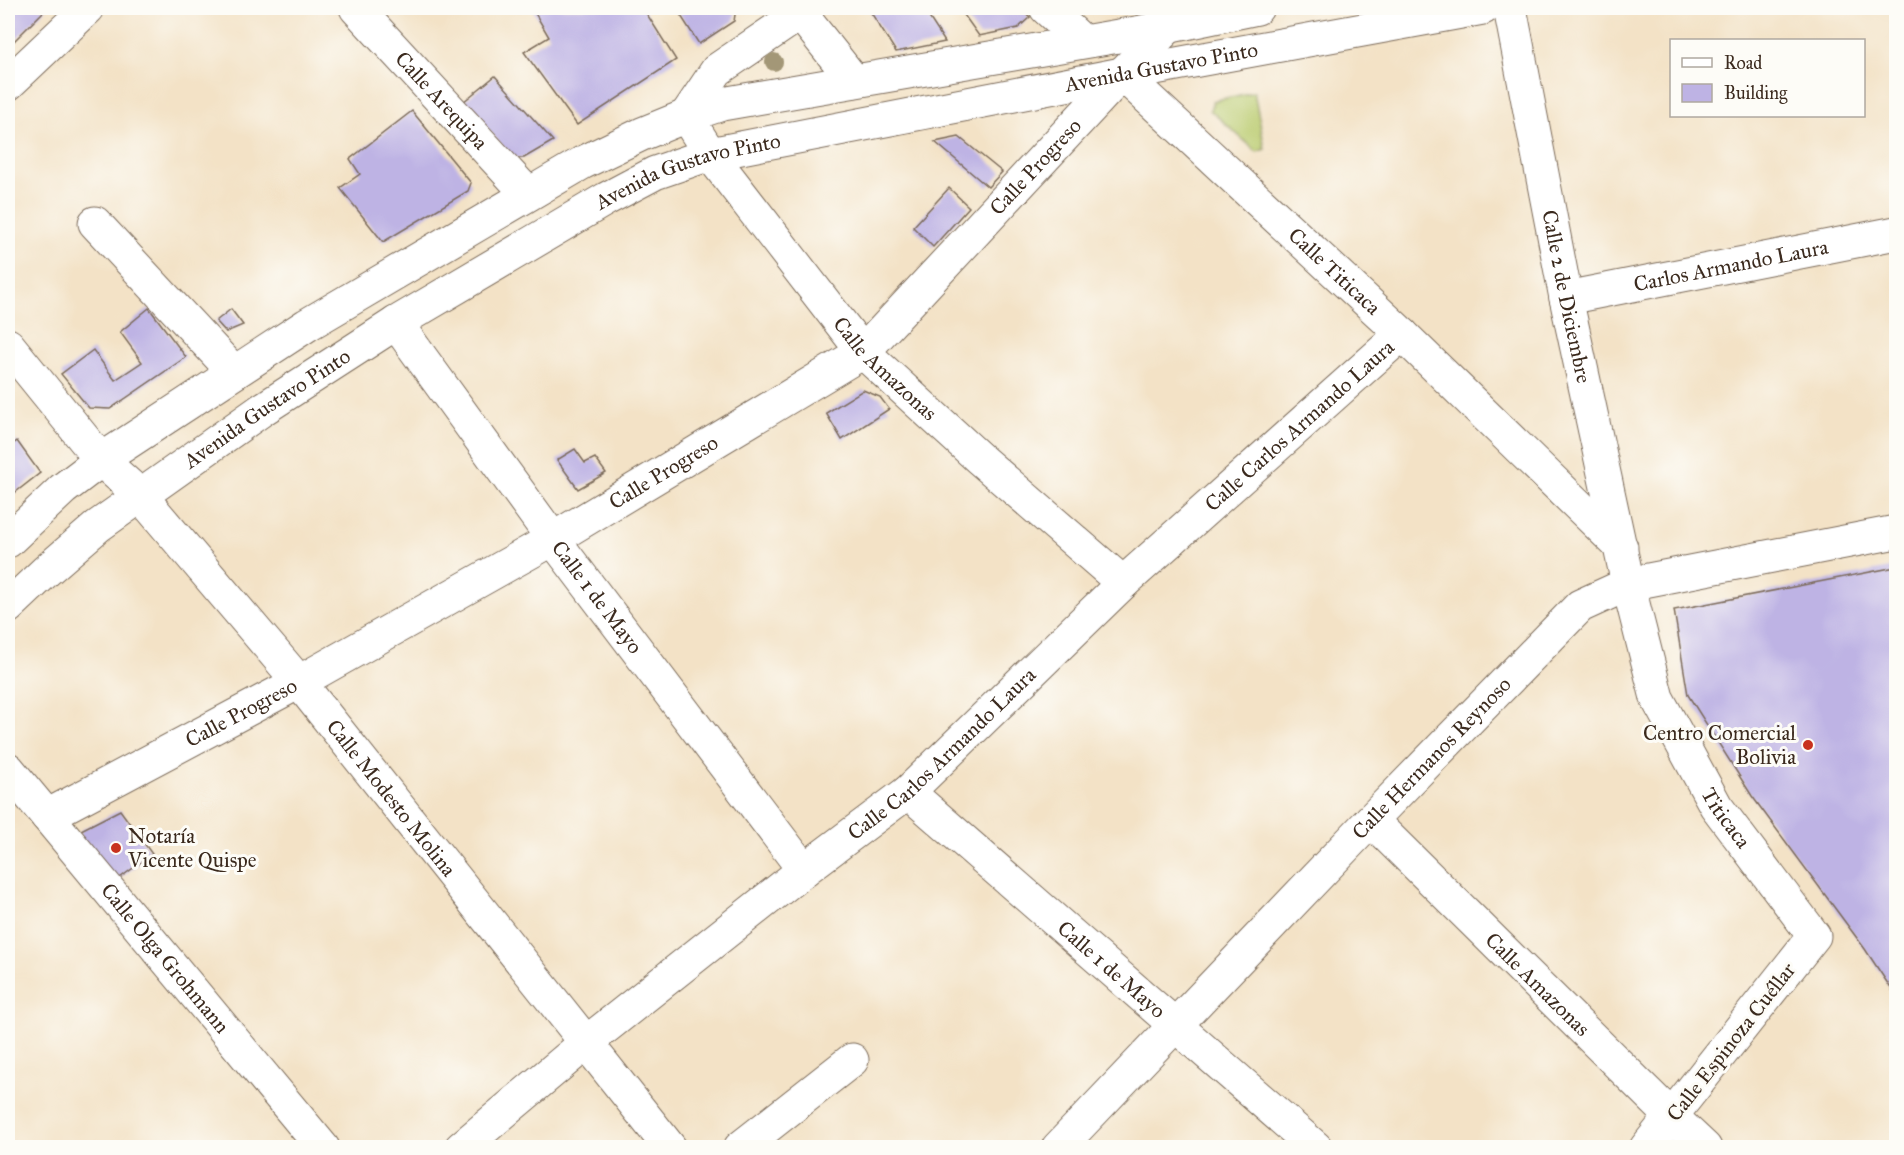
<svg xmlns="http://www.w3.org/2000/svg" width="1904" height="1155" viewBox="0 0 1904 1155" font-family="'IM FELL Great Primer',serif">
  <rect width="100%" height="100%" fill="#fdfcf7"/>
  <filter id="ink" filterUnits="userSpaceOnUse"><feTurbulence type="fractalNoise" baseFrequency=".0167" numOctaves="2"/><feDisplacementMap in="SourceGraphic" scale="12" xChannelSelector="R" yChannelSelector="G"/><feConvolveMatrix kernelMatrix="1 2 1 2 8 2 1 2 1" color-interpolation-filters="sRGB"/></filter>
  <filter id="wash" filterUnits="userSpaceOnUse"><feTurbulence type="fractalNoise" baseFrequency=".008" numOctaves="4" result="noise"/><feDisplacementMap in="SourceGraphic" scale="24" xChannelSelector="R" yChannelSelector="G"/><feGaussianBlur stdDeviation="1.35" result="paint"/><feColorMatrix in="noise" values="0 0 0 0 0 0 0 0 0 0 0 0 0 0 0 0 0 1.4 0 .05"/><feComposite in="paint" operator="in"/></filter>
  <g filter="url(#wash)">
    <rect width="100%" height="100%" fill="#f3e2c6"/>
    <path fill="#b9ca6d" stroke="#7a7a46" stroke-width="1.5" d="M 1254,92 L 1265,149 L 1257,152 L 1210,110 L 1213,101 Z"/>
    <g id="blocks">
      <path fill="#beb3e4" d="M 8,8 L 47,8 L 8,47 Z
        M 532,8 L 643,8 L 676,60 L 577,125 L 524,52 L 549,37 Z
        M 676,8 L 736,8 L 734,21 L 699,44 Z
        M 868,8 L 923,8 L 945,42 L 896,52 Z
        M 959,8 L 1020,8 L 1030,17 L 1018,28 L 979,36 Z
        M 495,76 L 553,141 L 524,158 L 513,158 L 463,102 Z
        M 412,111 L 471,183 L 468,191 L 383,242 L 340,188 L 360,174 L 350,159 Z
        M 959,137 L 1002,172 L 988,187 L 935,142 Z
        M 949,188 L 969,207 L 933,247 L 913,227 Z
        M 149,308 L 186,357 L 110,409 L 89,408 L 61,374 L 93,350 L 115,380 L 142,362 L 120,332 Z
        M 231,309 L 243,325 L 226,332 L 216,321 Z
        M 863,390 L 880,397 L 889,409 L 842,440 L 826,413 Z
        M 17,441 L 40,473 L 12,495 L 8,489 L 8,448 Z
        M 575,449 L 585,463 L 595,458 L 606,473 L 578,489 L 557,460 Z
        M 1896,567 L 1896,996 L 1865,949 L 1752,796 L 1688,695 L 1674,610 Z
        M 120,810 L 152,854 L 113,883 L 79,841 L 81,830 Z"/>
    </g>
  </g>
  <g filter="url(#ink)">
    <use href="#blocks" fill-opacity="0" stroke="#7b6a59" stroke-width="1.5"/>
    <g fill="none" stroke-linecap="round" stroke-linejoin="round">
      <defs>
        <g id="minor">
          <path id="s1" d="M 356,8 L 528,194"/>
          <path d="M 796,8 L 854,81"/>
          <path id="s2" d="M 808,8 L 717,70 L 686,116 L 710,154 L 863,352 L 980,459 L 1123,583"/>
          <path d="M 1046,8 L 1082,41"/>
          <path id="s3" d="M 1510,8 L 1566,298 L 1628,584 L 1657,698 L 1716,806 L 1814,936 L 1646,1148"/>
          <path id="s4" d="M 1122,74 L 1402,334 L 1621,547"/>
          <path d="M 8,84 L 88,8"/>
          <path d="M 95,223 L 234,372"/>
          <path id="s5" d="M 1566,298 L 1896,233"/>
          <path id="s6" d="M 396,323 L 553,539 L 804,870"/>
          <path id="s7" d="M 8,345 L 101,460 L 140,495 L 299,682 L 670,1148"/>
          <path id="s8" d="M 8,769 L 323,1148"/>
          <path id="s9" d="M 908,792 L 1316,1148"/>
          <path id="s10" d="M 47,816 L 299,682 L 553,539 L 863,352 L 1122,74 L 1180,15"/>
          <path id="s11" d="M 1371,820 L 1672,1117 L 1705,1148"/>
          <path id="s12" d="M 461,1148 L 587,1042 L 804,870 L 908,792 L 1123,583 L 1402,334"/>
          <path d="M 740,1148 L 852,1060"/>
          <path id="s13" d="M 1058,1148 L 1371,820 L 1580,606 L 1628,584 L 1896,532"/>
        </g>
        <g id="major">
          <path d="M 8,541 L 63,489 L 101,460 L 307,325 L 582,163 L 642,134 L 686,116 L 722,104 L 1142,32 L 1257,8"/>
          <path id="s14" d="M 8,607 L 46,571 L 98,526 L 263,409 L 396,323 L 606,199 L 655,173 L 710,154 L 1122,74 L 1483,8"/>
        </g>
      </defs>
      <use href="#minor" stroke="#7b6a59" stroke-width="35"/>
      <use href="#major" stroke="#7b6a59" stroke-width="35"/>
      <use href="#minor" stroke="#fff" stroke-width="33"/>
      <use href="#major" stroke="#fff" stroke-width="33"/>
    </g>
    <circle fill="#a39777" cx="774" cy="62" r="9"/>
  </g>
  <g fill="#c8321e" stroke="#fdfcf7" stroke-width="2">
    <circle cx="1808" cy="745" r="6"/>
    <circle cx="116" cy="848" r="6"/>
  </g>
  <g text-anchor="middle" stroke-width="6" stroke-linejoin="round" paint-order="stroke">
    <g font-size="21" fill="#3b2a1e" stroke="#fdfcf7">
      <text dy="7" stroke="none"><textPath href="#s14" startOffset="1299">Avenida Gustavo Pinto</textPath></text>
      <text dy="7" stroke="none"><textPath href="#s1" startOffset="126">Calle Arequipa</textPath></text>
      <text dy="7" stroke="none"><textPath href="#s10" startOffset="1192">Calle Progreso</textPath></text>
      <text dy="7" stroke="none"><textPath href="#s14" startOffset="813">Avenida Gustavo Pinto</textPath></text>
      <text dy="7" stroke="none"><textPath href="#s5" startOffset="168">Carlos Armando Laura</textPath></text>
      <text dy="7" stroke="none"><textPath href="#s4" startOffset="290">Calle Titicaca</textPath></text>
      <text dy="7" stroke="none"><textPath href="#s3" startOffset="294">Calle 2 de Diciembre</textPath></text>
      <text dy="7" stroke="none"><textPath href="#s2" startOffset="488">Calle Amazonas</textPath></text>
      <text dy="7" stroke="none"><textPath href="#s14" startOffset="327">Avenida Gustavo Pinto</textPath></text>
      <text dy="7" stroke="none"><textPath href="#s12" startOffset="1108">Calle Carlos Armando Laura</textPath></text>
      <text dy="7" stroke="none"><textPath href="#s10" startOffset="706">Calle Progreso</textPath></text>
      <text dy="7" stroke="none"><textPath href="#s6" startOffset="340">Calle 1 de Mayo</textPath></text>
      <text dy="7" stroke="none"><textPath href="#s10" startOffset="220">Calle Progreso</textPath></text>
      <text dy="7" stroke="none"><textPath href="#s12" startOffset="622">Calle Carlos Armando Laura</textPath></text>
      <text dy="7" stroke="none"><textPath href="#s13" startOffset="540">Calle Hermanos Reynoso</textPath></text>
      <text dy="7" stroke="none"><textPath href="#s7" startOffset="594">Calle Modesto Molina</textPath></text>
      <text dy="7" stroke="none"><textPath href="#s3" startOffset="844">Titicaca</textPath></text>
      <text dy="7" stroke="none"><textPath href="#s8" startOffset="246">Calle Olga Grohmann</textPath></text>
      <text dy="7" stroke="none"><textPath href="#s9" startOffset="270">Calle 1 de Mayo</textPath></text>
      <text dy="7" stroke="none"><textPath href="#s11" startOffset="234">Calle Amazonas</textPath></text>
      <text transform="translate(1731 1042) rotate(-52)" y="7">Calle Espinoza Cuéllar</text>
    </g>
    <g font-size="21" fill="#3b2a1e" stroke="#fdfcf7" text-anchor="end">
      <text x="1796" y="740">Centro Comercial<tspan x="1796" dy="24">Bolivia</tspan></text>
      <text x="128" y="843" text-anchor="start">Notaría<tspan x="128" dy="24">Vicente Quispe</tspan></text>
    </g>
  </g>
  <rect width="1904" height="1155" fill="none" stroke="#fdfcf7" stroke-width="30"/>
  <rect x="1670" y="39" width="195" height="78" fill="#fdfcf7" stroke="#afa8a0" stroke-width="1.5"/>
  <rect x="1682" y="58" width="30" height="9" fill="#ffffff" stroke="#afa8a0" stroke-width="1.5"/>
  <text x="1724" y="69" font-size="18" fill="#3b2a1e">Road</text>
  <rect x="1682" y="84" width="30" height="18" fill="#beb3e4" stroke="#afa8a0" stroke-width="1.5"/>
  <text x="1724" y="99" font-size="18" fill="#3b2a1e">Building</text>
</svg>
